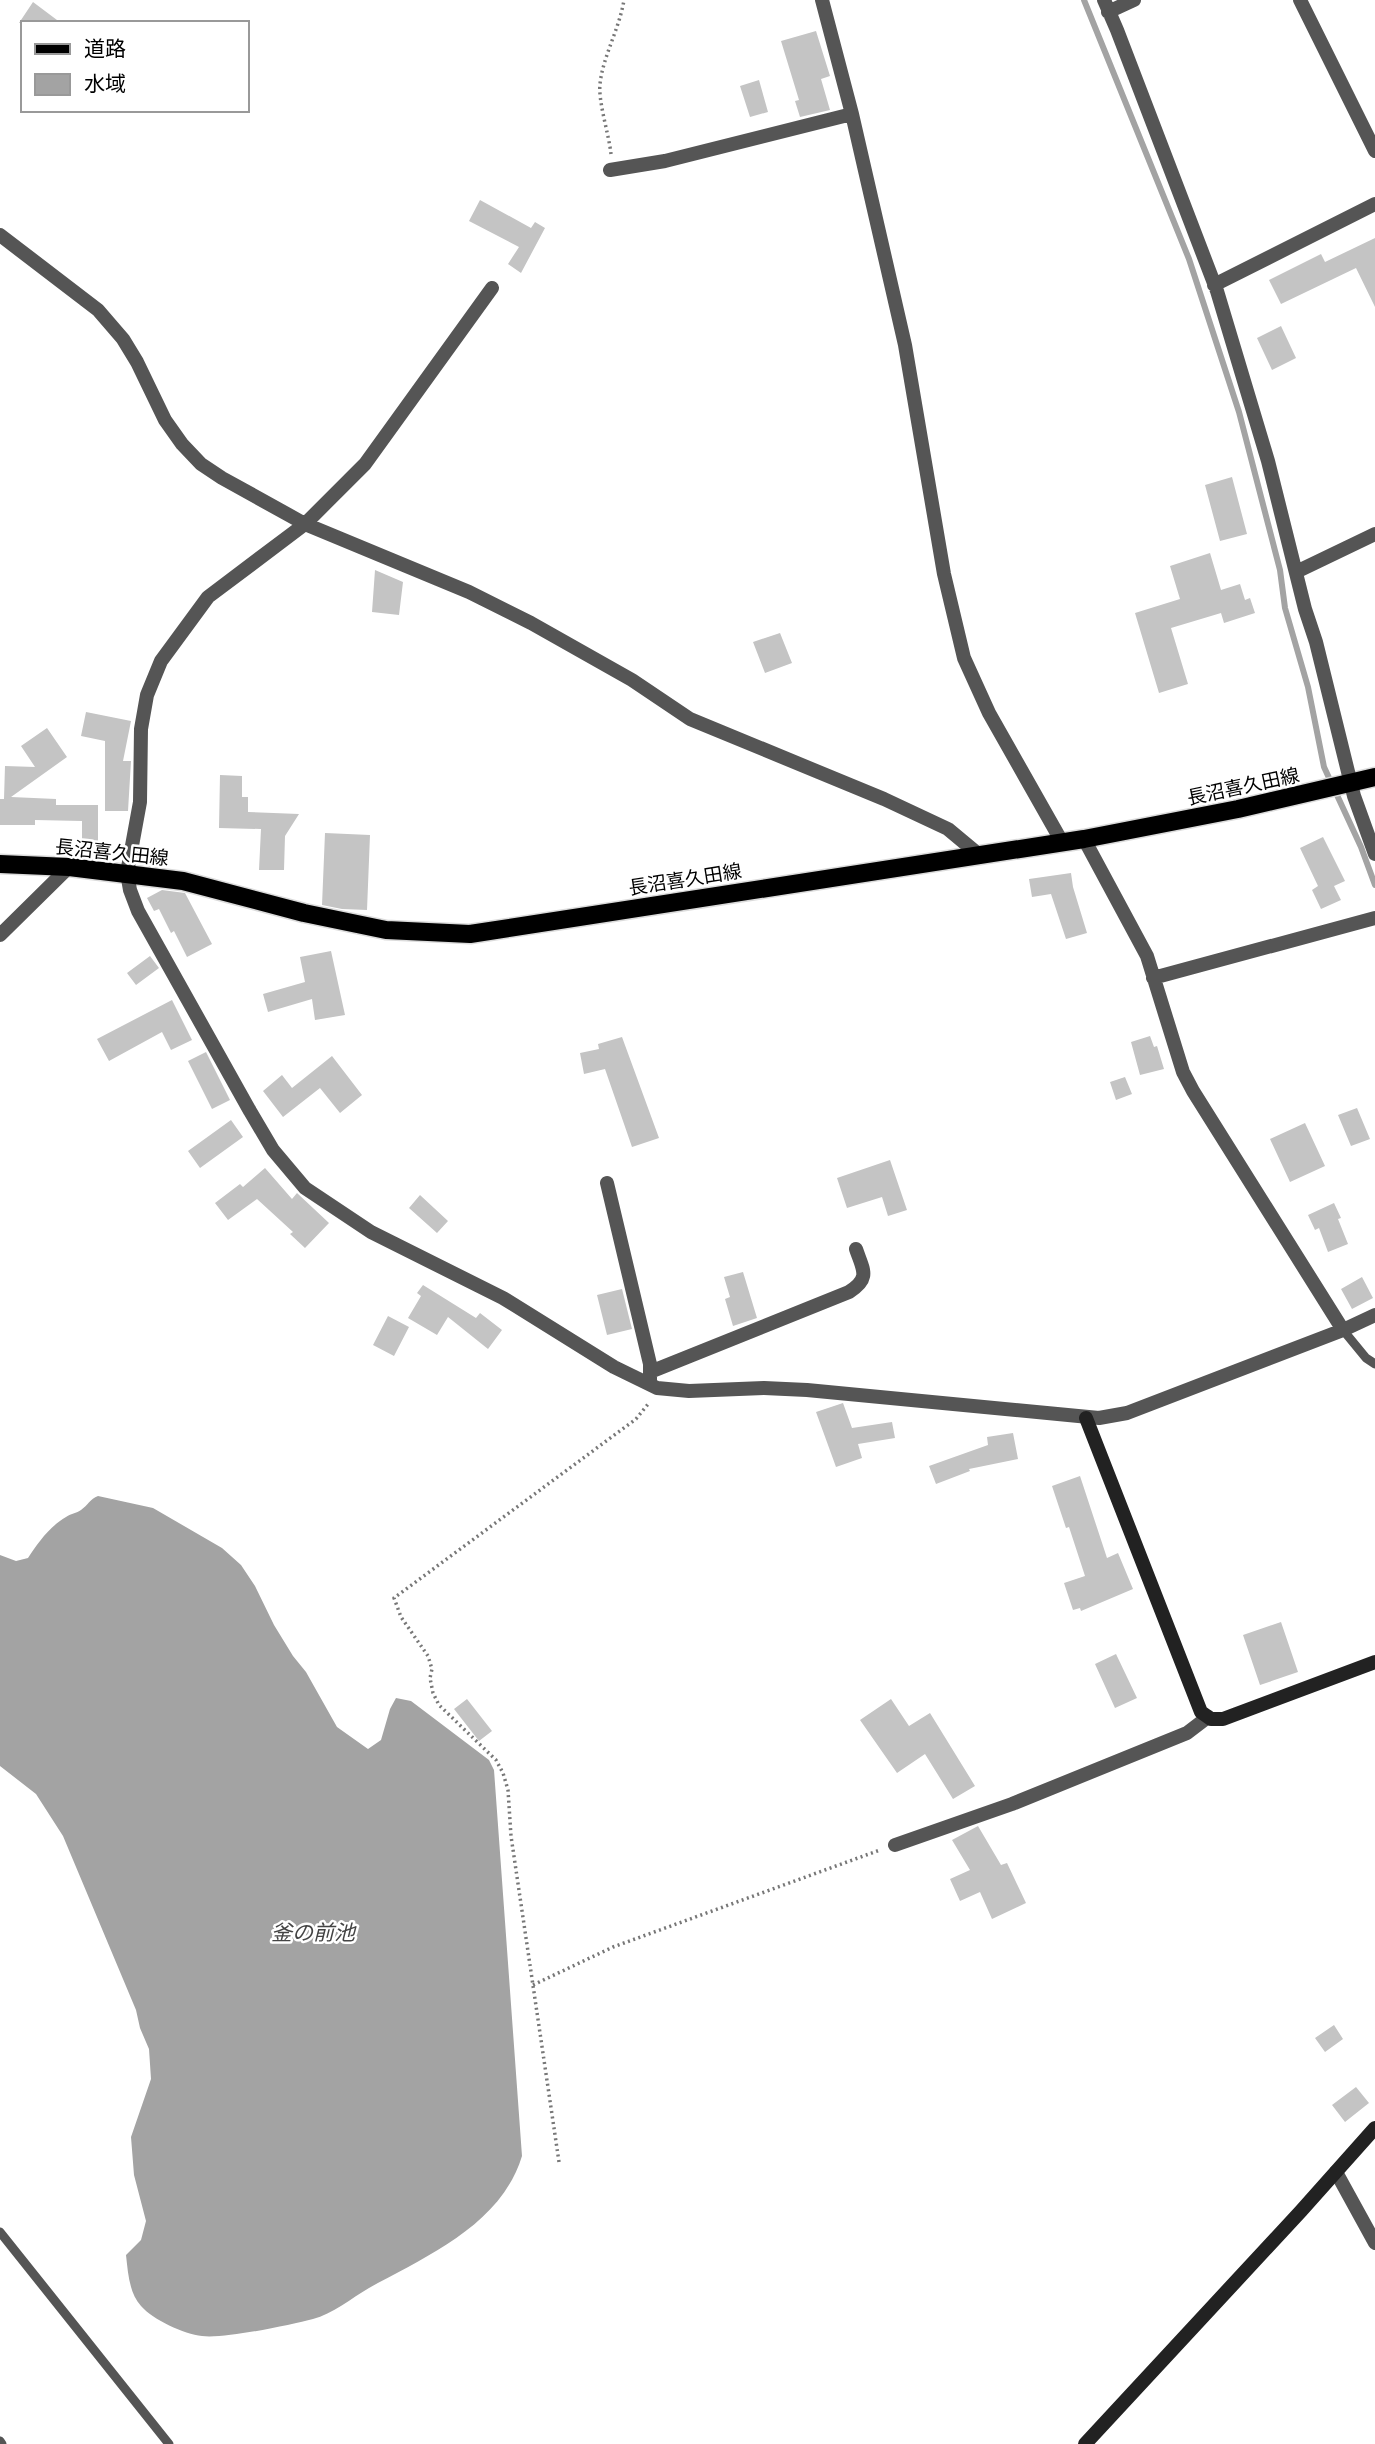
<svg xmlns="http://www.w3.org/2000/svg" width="1375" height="2444" viewBox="0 0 1375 2444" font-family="Quicksand,'Noto Sans JP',sans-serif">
  <rect width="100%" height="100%" fill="#fff"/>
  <path fill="#a3a3a3" d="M 98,1496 L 153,1508 L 222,1548 L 241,1565 L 255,1586 L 274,1625 L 293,1656 L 306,1672 L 337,1727 L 368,1749 L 381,1740 L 390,1709 L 396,1698 L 411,1701 L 489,1760 L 494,1770 L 522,2156 C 501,2225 427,2256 369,2288 C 352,2298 332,2314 313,2319 C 290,2325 224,2339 202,2336 C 184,2334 153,2320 141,2306 C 129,2293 128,2272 126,2255 L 141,2240 L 146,2221 L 134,2175 L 131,2137 L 151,2079 L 149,2049 L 140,2028 L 136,2010 L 63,1836 L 36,1794 L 0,1766 L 0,1555 L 16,1561 L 28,1558 C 38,1543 49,1527 66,1517 C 70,1514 77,1513 81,1510 C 88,1505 90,1499 98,1496 Z"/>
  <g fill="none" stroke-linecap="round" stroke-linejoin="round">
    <path stroke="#a3a3a3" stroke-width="6" d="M 1084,0 L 1189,259 L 1239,412 L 1280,570 L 1285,608 L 1308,687 L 1324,767 L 1361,847 L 1375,885"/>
  </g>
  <path fill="#c4c4c4" d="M 33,2 L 61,23 L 19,23 Z
    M 816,31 L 830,76 L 821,79 L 830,110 L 800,117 L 795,101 L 799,100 L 781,41 Z
    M 759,80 L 768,112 L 750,117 L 740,86 Z
    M 480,200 L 531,228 L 535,222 L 545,228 L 521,273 L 508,264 L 519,247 L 469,221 Z
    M 1375,238 L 1375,307 L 1356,268 L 1281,304 L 1269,280 L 1321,254 L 1325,262 Z
    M 1281,326 L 1296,358 L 1272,370 L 1257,338 Z
    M 1232,477 L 1247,534 L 1220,541 L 1205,485 Z
    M 1210,553 L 1221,590 L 1240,584 L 1245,600 L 1250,598 L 1255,613 L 1224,623 L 1221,613 L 1171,628 L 1188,684 L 1159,693 L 1135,613 L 1180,599 L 1170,566 Z
    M 375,570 L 403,582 L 399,615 L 372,612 Z
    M 780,633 L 792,663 L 765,673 L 753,642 Z
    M 86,712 L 131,721 L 123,761 L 131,761 L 128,811 L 105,811 L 105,741 L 81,736 Z
    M 47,728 L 67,757 L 11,797 L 56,799 L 56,805 L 98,805 L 98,843 L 82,842 L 82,821 L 35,820 L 35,825 L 0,825 L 0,799 L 4,799 L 5,766 L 35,767 L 21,746 Z
    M 220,775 L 242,776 L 242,797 L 248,797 L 248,812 L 299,814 L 285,836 L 284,870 L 259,870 L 261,829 L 219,828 Z
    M 325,833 L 370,835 L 367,910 L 342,909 L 322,905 Z
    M 1323,837 L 1345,881 L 1334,886 L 1341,900 L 1321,909 L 1312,890 L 1318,886 L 1300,848 Z
    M 1071,873 L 1073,887 L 1087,933 L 1066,939 L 1051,894 L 1032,897 L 1029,879 Z
    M 162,890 L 185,893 L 212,944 L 187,957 L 174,931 L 171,933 L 159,909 L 154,911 L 147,898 Z
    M 331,951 L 345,1015 L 315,1020 L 312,999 L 268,1012 L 263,994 L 305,982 L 300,957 Z
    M 150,956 L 159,968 L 136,985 L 127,973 Z
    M 172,1000 L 192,1040 L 171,1050 L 162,1032 L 109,1061 L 97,1039 Z
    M 1150,1036 L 1154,1047 L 1157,1046 L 1164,1069 L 1140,1075 L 1131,1042 Z
    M 622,1037 L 659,1138 L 632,1147 L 605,1069 L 584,1074 L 580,1053 L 599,1049 L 598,1044 Z
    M 206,1052 L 230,1100 L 212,1109 L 188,1061 Z
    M 332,1056 L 362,1095 L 340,1113 L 320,1088 L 283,1117 L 263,1091 L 282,1075 L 292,1088 Z
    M 1125,1077 L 1132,1094 L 1116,1100 L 1110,1082 Z
    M 1357,1108 L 1370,1139 L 1351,1146 L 1338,1115 Z
    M 231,1120 L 243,1137 L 200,1168 L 188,1151 Z
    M 1305,1123 L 1325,1166 L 1290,1182 L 1270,1139 Z
    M 890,1160 L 907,1210 L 888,1216 L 882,1197 L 847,1208 L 837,1178 Z
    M 265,1168 L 292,1199 L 297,1193 L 329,1223 L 305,1248 L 290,1234 L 293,1232 L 257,1199 L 228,1220 L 215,1203 L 240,1184 L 243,1187 Z
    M 420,1195 L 448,1221 L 437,1233 L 409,1208 Z
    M 1334,1203 L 1341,1218 L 1338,1219 L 1348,1244 L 1328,1252 L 1319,1228 L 1315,1230 L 1308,1215 Z
    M 743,1272 L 757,1318 L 733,1326 L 725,1299 L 730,1297 L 724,1277 Z
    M 1362,1277 L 1373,1298 L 1352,1309 L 1341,1289 Z
    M 423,1285 L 476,1318 L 480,1313 L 502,1330 L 488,1349 L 448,1317 L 437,1335 L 408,1318 L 421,1296 L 417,1293 Z
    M 622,1289 L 632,1329 L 607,1335 L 597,1295 Z
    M 388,1316 L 409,1327 L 394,1356 L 373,1345 Z
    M 843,1403 L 852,1428 L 892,1422 L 895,1438 L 858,1444 L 862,1458 L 836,1467 L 816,1412 Z
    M 1013,1433 L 1018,1459 L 969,1469 L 970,1471 L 936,1484 L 929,1466 L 988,1445 L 987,1437 Z
    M 1080,1476 L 1107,1558 L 1118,1553 L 1133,1589 L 1081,1611 L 1080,1608 L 1073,1610 L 1064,1583 L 1085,1576 L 1069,1527 L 1066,1528 L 1052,1486 Z
    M 1281,1622 L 1298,1672 L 1260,1685 L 1243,1635 Z
    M 1116,1654 L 1137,1698 L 1115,1708 L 1095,1664 Z
    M 467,1699 L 492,1731 L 479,1741 L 454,1709 Z
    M 891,1699 L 909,1726 L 930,1713 L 975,1786 L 953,1799 L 925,1754 L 897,1773 L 860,1720 Z
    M 978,1826 L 1001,1865 L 1007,1863 L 1026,1903 L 992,1919 L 980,1892 L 960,1901 L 950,1879 L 970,1870 L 952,1840 Z
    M 1334,2025 L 1343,2039 L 1325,2052 L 1315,2038 Z
    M 1356,2087 L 1369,2103 L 1345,2122 L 1332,2105 Z"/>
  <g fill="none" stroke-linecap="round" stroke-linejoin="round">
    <defs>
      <path id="primary" d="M 0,864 L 69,867 L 183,881 L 304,913 L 386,930 L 470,934 L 1084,839 L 1238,809 L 1375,777"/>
    </defs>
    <use href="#primary" stroke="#dbdbdb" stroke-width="21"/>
    <path stroke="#777" stroke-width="3.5" stroke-dasharray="2 3.5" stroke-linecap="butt" d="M 611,154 C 609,135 598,101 600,84 C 603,56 619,30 624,0
      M 533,1985 L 613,1947 L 880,1850
      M 559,2162 L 511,1836 L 508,1790 L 503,1773 L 496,1760 L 439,1705 L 433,1693 L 430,1678 L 432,1669 L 428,1656 L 401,1617 L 394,1598 L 636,1419 L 649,1403"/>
    <path stroke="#555" stroke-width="9" d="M 1343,1330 L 1366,1358 L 1375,1364
      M 0,2232 L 169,2444
      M 0,2441 L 2,2444"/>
    <path stroke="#555" stroke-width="14" d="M 822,0 L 852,114 L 905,345 L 944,574 L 964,658 L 989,713 L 1062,842
      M 1104,0 L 1117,30 L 1217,291 L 1268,461 L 1305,609 L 1316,642 L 1354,796 L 1375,854
      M 1300,0 L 1375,151
      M 1108,12 L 1134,0
      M 610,170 L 665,161 L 852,114
      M 0,235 L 98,310 L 123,339 L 137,362 L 165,420 L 182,444 L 201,464 L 222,478 L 305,524 L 469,592 L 531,623 L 632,680 L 690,719 L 884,799 L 948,829 L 978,854
      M 1214,285 L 1375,204
      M 492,288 L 365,464 L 305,524 L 208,597 L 161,661 L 147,695 L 141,729 L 140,802 L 127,873 L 130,890 L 138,911 L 250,1111 L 273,1150 L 305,1188 L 371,1232 L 503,1298 L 614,1367 L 657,1388 L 689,1391 L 764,1388 L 807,1390 L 1099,1418 L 1127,1413 L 1343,1330 L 1375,1315
      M 1296,572 L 1375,534
      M 1084,839 L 1147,956 L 1183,1072 L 1193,1091 L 1343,1330
      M 0,935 L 69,867
      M 1153,978 L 1375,918
      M 607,1183 L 650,1364 L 650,1380
      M 650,1372 L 849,1292 C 871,1278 863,1270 856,1249
      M 895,1845 L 1012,1804 L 1187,1733 L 1208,1717
      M 1336,2172 L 1375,2243"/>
    <path stroke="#222" stroke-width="14" d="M 1086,1418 L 1201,1712 L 1211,1719 L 1223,1719 L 1375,1662
      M 1085,2444 L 1301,2211 L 1375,2128"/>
    <use href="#primary" stroke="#000" stroke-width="18"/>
  </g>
  <g text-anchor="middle" stroke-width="5" stroke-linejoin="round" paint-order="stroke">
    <g font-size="19" fill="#000" stroke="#fff">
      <text transform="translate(1243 786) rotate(-12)" y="7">長沼喜久田線</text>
      <text transform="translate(112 852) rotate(6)" y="7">長沼喜久田線</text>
      <text transform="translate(685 879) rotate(-9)" y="7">長沼喜久田線</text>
    </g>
    <g font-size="21" font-style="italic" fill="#444" stroke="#fff">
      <text x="313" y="1940">釜の前池</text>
    </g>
  </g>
  <rect x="21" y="21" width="228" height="91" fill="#ffffff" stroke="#999999" stroke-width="2"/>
  <rect x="35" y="44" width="35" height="10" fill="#000000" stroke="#999999" stroke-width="2"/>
  <text x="84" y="56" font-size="21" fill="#000000">道路</text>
  <rect x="35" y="74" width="35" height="21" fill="#a3a3a3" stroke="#999999" stroke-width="2"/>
  <text x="84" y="91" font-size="21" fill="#000000">水域</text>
</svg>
